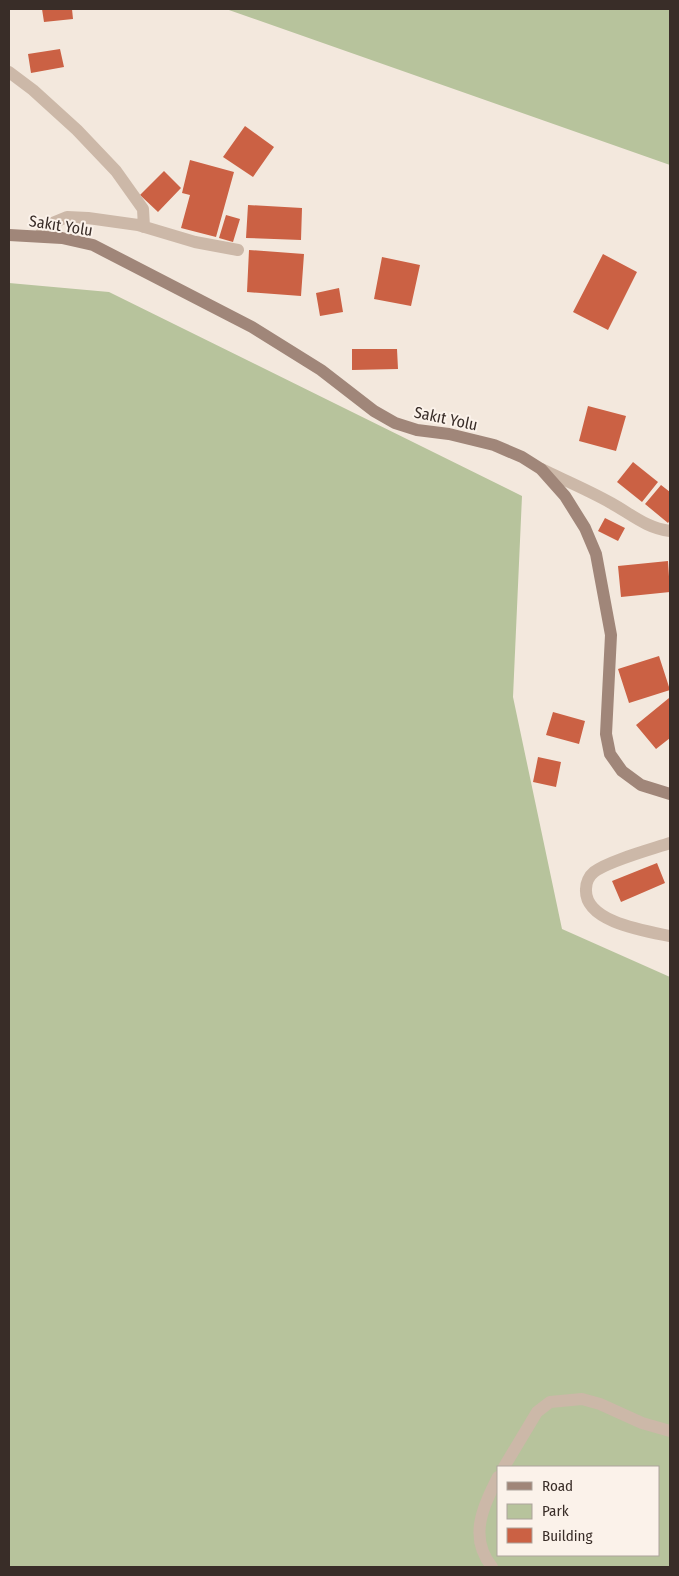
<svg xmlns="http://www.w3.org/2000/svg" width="679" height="1576" viewBox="0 0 679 1576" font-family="'Fira Sans Condensed',sans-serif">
  <rect width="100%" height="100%" fill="#f3e8dd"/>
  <path fill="#b7c39c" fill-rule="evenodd" d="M 226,9 L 670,9 L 670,165 Z
    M 9,283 L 109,292 L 522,496 L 513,697 L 562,929 L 670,977 L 670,1567 L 9,1567 ZM 498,1467 L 658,1467 L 658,1555 L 498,1555 Z"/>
  <path fill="#cb6144" d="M 42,9 L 72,9 L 73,19 L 44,22 Z
    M 60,49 L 64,67 L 31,73 L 28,54 Z
    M 245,126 L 274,147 L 253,177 L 223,157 Z
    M 190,160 L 234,172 L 216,237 L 181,228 L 190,195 L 182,193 Z
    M 164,171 L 181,188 L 158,212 L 140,195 Z
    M 248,205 L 302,208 L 301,240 L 246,238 Z
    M 226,215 L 240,219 L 233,242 L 219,238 Z
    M 249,250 L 304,254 L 301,296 L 247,292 Z
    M 603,254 L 637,272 L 608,330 L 573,312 Z
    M 382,257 L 420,265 L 411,306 L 374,299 Z
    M 339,288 L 343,312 L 320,316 L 316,293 Z
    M 352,349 L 397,349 L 398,369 L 352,370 Z
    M 588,406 L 626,416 L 616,451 L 579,441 Z
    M 633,462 L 658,482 L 642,502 L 617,482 Z
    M 661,485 L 670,492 L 670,520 L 668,523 L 645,504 Z
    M 605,518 L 625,528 L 618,541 L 598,531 Z
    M 668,561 L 670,592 L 621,597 L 618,566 Z
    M 659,656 L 670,690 L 629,703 L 618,669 Z
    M 669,698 L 670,738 L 656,749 L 636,725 Z
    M 553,712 L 585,721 L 579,744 L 546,735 Z
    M 538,757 L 561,762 L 556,787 L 533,782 Z
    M 657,863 L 665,883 L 621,902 L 612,881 Z"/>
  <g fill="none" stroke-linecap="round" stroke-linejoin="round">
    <path stroke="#ccb8a8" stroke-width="12" d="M 9,72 L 33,90 L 77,130 L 116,171 L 143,209 L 144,227
      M 39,236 L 50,224 L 67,217 L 88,218 L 138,225 L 195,242 L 238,250
      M 541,469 C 564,480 588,490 611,503 C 631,514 646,528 670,531
      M 670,843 C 652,849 608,861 594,872 C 589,876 586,883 586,889 C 584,922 645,931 670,936
      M 504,1467 L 537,1412 L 550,1402 L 582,1399 L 600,1404 L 642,1423 L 670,1431
      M 492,1567 C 468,1537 483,1507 498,1477"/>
    <path stroke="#a08679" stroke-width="12" d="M 9,235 L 62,238 L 93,245 L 252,327 L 321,370 L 374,411 L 395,423 L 417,430 L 449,434 L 494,445 L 522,457 L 541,469 L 565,496 L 585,528 L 596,554 L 611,635 L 606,734 L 610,754 L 622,771 L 641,785 L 670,794"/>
  </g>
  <g text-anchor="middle" stroke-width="4" stroke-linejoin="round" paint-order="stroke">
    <g font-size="16" fill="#392d28" stroke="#fbf2ea">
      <text transform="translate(61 225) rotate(9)" y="6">Sakıt Yolu</text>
      <text transform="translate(446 418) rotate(12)" y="6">Sakıt Yolu</text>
    </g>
  </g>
  <rect width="679" height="1576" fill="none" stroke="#392d28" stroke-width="20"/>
  <rect x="497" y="1466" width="162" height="90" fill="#fbf2ea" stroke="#ada39c"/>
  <rect x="507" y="1482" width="25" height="8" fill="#a08679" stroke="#ada39c"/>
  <text x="542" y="1491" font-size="15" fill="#392d28">Road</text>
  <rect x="507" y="1504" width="25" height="15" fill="#b7c39c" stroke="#ada39c"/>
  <text x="542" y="1516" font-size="15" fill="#392d28">Park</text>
  <rect x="507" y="1528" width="25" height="15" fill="#cb6144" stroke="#ada39c"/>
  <text x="542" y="1541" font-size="15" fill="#392d28">Building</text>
</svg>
